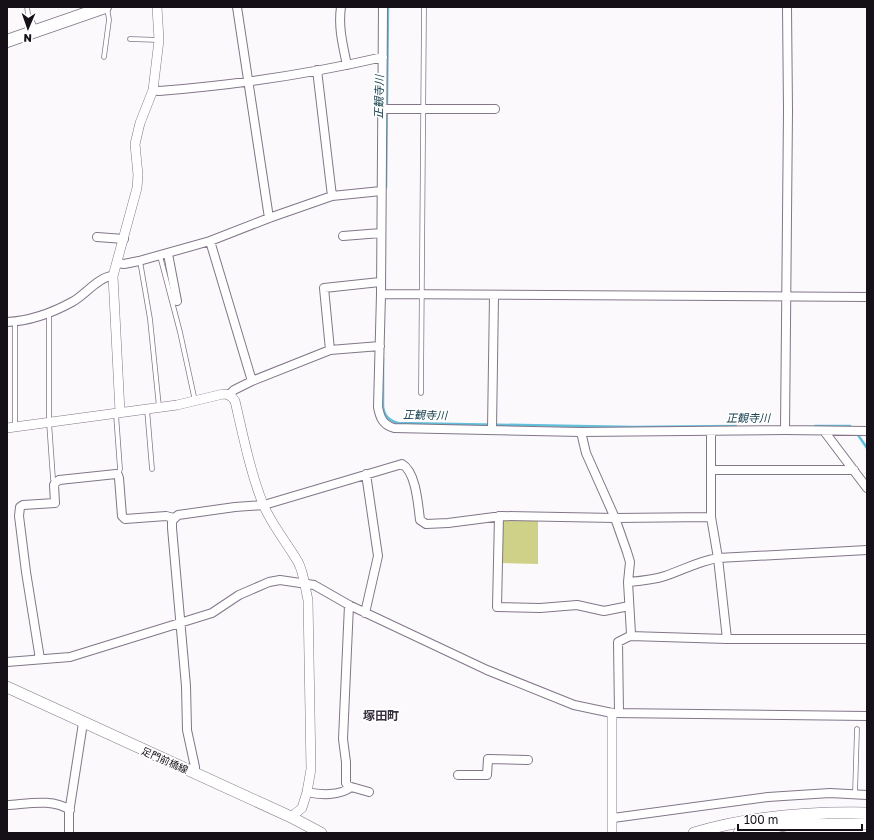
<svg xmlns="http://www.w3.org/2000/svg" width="874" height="840" viewBox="0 0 874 840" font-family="'Golos Text','Noto Sans JP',sans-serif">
  <rect width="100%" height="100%" fill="#fcf9fd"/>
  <path fill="#ced187" d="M 503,520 L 538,521 L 538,564 L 501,563 L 501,522 Z"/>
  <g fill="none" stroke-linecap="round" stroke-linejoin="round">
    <path stroke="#62c0dd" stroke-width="2.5" d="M 386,187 L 388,7
      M 383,358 L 383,407 C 385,417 389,420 398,423 L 633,427 L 736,426
      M 815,426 L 850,426
      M 858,435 L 867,448"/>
    <defs>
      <path id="service" d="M 27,7 L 28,14 L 36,29
        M 130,39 L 159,40
        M 104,57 L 109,20 L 107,7
        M 160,256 L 180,332 L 195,401
        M 140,261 L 150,319 L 159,407
        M 49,313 L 49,422 L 53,479 L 55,483
        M 15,322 L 15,426
        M 421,393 L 424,7
        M 147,409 L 152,469
        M 116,414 L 120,469 L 118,475
        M 855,794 L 857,729"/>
      <path id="minor" d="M 237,7 L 269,218
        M 341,7 C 338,27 343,46 347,65
        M 383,7 L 381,294 L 378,407 C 380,418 383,425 394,428 L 581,432 L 785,430 L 867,431
        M 317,70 L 332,196
        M 153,90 L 159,91 C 234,85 310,74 383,57
        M 382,109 L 495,109
        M 343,236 L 381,233
        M 97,237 L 124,239
        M 210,241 L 252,381
        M 168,254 L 177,301
        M 117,263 L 124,264 L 139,261 L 210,241 L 269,218 L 332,196 L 381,191
        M 381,294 L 867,297
        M 7,322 C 29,321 52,313 72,302 C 84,296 99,276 113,276
        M 330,350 L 324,288 L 380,282
        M 229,395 L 234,390 L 252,381 L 330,350 L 380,346
        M 492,429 L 494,296
        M 785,430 L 788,111 L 787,7
        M 824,431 L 867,488
        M 581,432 L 586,453 L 615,518 L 627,552 L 630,562 L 628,582 L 631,634 L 630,636 L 618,642 L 619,713
        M 711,470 L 854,470
        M 499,516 L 497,607 L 540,608 L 577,605 L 604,611 L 629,606
        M 711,517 L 711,431
        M 628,582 C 640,581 653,580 665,576 C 683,570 699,561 718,558 L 727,639 L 867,639
        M 349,605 L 343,739 L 346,762 L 346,783 L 348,786 L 369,792
        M 365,613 L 378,556 L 366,474
        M 630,636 L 727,639
        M 40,659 L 26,572 L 19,516 L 20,507 L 23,505 L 55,503 L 54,485 L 55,483 L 59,480 L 116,474 L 118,475 L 119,478 L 122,516 L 125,519 L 166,516 L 174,518
        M 7,662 L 70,657 L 212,613 L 239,595 L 269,582 L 280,580 L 314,585 L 349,605 L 487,670 L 574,705 L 612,713 L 867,716
        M 195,773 L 195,767 L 187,730 L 186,686 L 172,528 L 172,521 L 178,515 L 235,507 L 264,505 L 402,464 C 416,472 418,504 420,520 L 426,524 L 448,523 L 502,516 L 615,518 L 711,517 L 718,558 L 867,550
        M 458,775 L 487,775 L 488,759 L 528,760
        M 307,792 C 320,795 340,796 351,787
        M 7,805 C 27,804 52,798 70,810
        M 613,818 L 768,797 L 830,793 L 867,795
        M 69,833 L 69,813 L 83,723"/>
      <path id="tertiary" d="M 120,412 L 113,276 L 137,188 L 138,175 L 135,144 L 140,123 L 153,90 L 159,40 L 157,7
        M 7,428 L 177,405 L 223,394 C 228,394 232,396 235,401 C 243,435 250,471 263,504 C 271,524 287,543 298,562 C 304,573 305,588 308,600 L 311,769 L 307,792 L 302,808 L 291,817
        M 612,713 L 612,833"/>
      <path id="secondary" d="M 7,687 L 291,817 L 321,833
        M 694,833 C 750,816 809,812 867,813
        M 739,833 L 786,825 L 867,824"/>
      <path id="primary" d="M 7,41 L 105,7"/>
    </defs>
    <use href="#service" stroke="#827688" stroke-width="5.5"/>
    <use href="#minor" stroke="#827688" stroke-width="10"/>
    <use href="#tertiary" stroke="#827688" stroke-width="10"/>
    <use href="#secondary" stroke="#827688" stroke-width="12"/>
    <use href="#primary" stroke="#827688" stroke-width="14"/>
    <use href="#service" stroke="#fff" stroke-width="4"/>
    <use href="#minor" stroke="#fff" stroke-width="8"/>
    <use href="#tertiary" stroke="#fff" stroke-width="9"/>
    <use href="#secondary" stroke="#fff" stroke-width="11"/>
    <use href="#primary" stroke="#fff" stroke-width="12"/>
  </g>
  <g text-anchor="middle" stroke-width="3.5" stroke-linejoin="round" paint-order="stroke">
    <g font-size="10" fill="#151017" stroke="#fff">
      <text transform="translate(165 760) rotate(24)" y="4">足門前橋線</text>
    </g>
    <g font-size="11" font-style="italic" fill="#18424f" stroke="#fff">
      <text transform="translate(379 97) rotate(-89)" y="4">正観寺川</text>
      <text transform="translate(425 415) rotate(1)" y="4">正観寺川</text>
      <text x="748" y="422">正観寺川</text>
    </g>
    <g font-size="12" font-weight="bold" fill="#382e3d" stroke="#fff">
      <text x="381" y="720">塚田町</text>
    </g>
  </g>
  <rect width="874" height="840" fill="none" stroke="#151017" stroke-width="16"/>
  <g transform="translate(28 28) rotate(182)" stroke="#ffffff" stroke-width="3" paint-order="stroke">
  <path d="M0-3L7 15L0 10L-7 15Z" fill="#151017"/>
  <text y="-6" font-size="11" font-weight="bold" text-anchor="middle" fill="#151017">N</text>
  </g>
  <path d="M738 824v6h124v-6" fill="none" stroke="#151017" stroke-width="2"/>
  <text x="744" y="824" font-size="12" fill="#151017" stroke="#ffffff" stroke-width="3" paint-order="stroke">100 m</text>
</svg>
